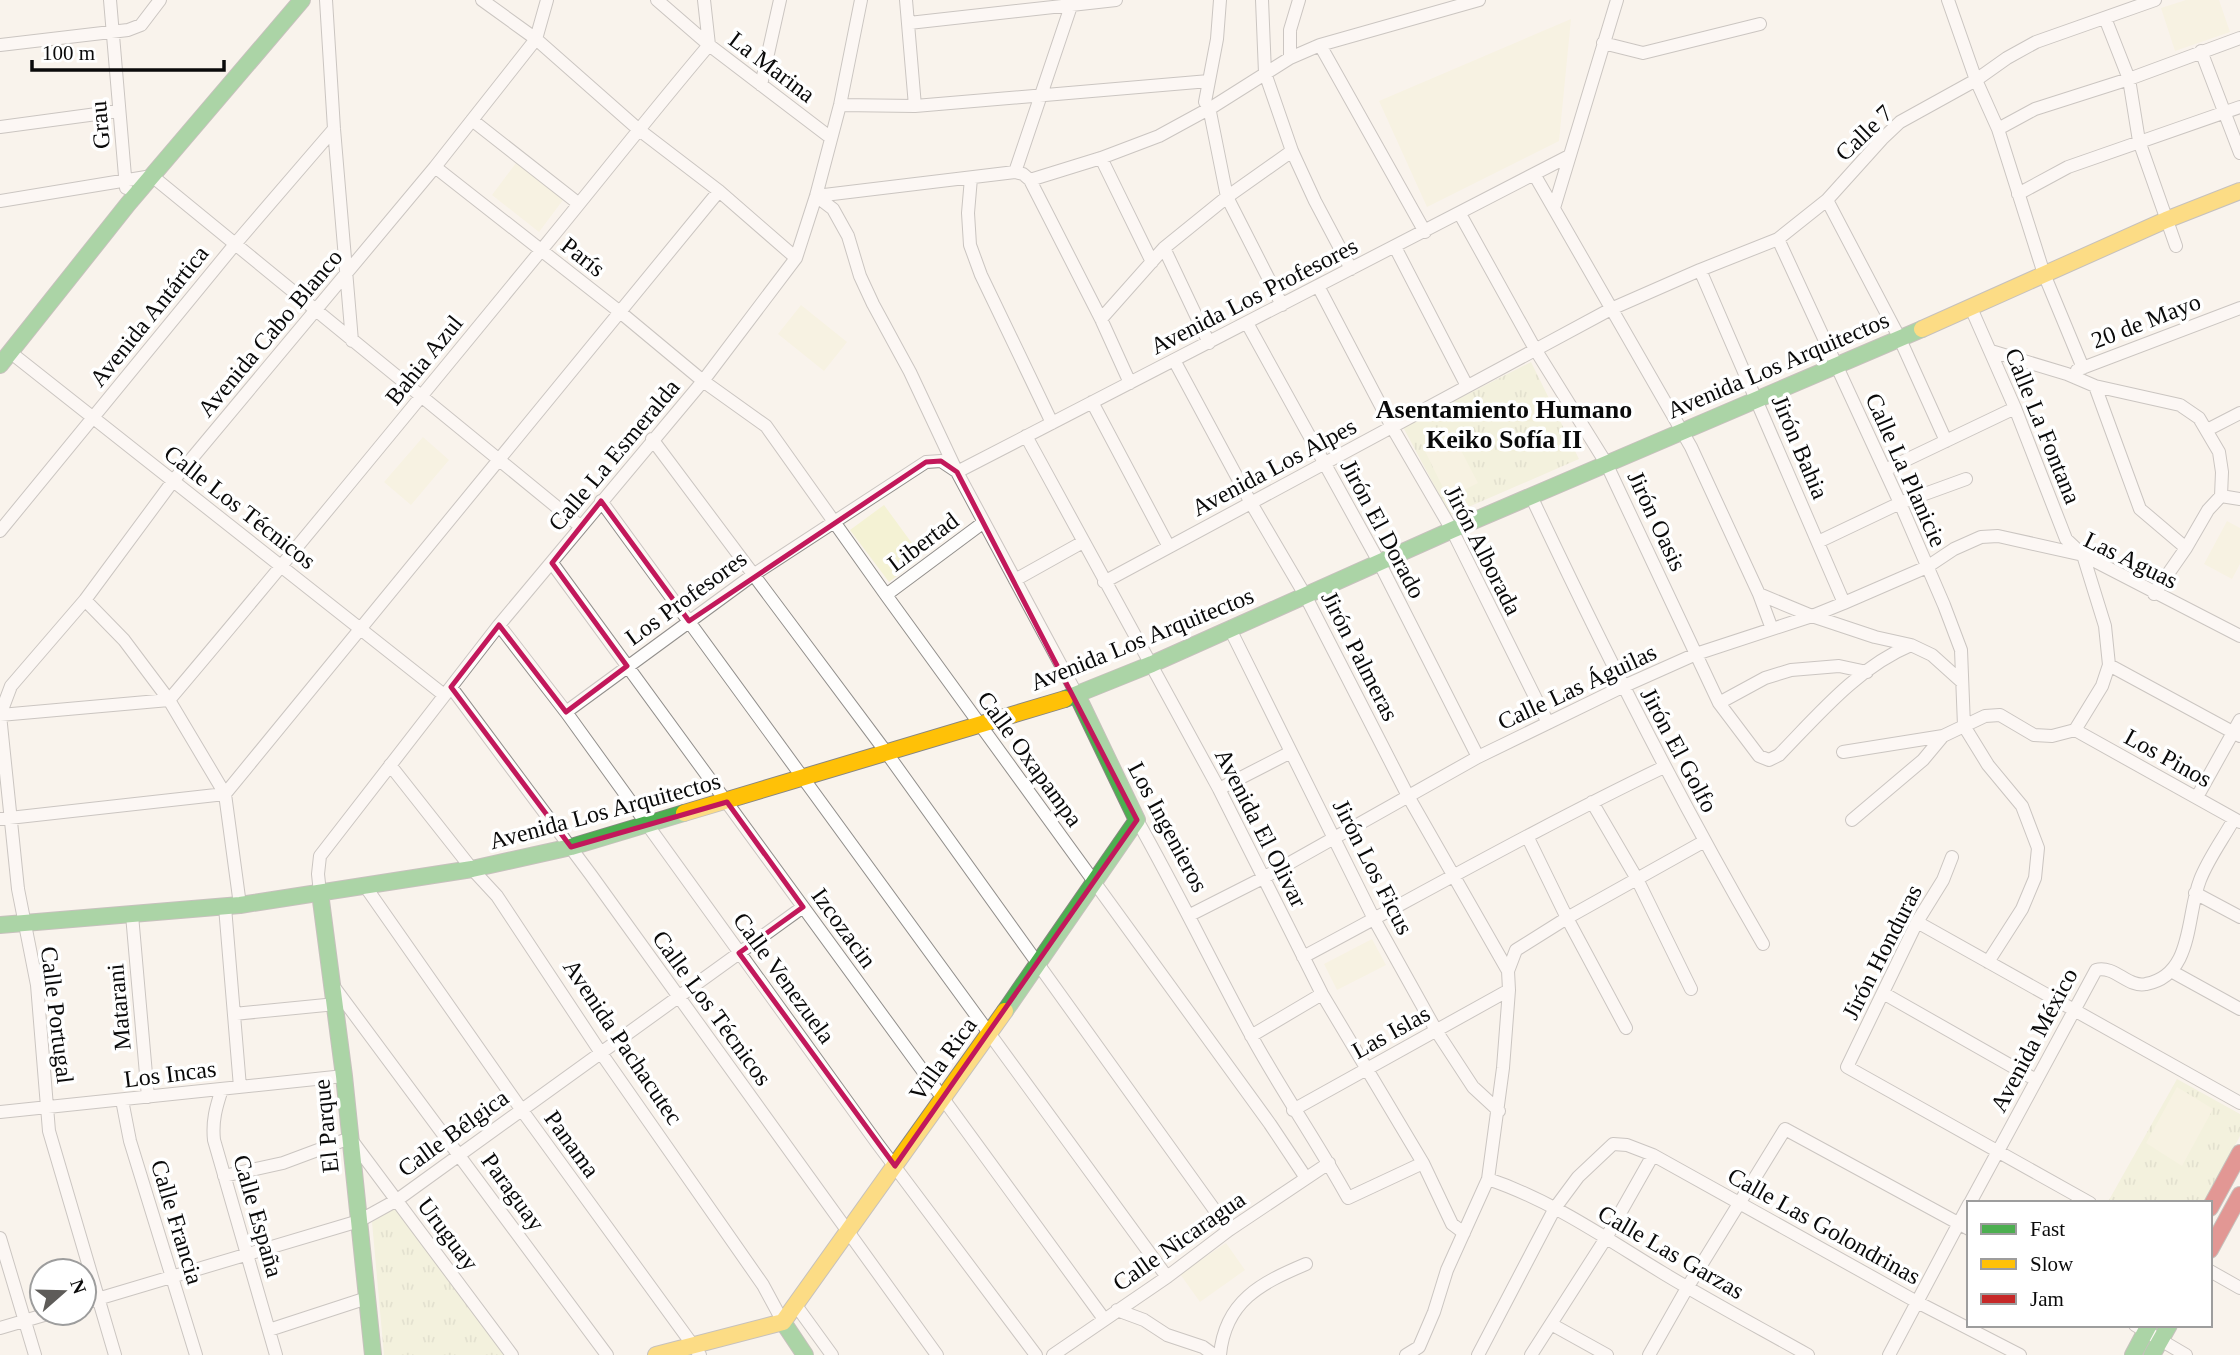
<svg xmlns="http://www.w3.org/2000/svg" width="2240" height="1355" viewBox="0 0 2240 1355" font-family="'Times New Roman',serif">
  <defs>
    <pattern id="park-tufts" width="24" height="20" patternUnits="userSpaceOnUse" patternTransform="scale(1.75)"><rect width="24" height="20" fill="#ebefca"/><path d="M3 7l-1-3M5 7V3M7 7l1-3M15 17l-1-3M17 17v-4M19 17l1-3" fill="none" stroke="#c8ccac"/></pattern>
  </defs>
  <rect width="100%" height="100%" fill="#f9f3ec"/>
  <path fill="url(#park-tufts)" d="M 1531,362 L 1579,459 L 1450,515 L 1403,427 Z
    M 2177,1079 L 2240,1114 L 2240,1136 L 2205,1203 L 2113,1203 L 2109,1200 Z
    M 398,1207 L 505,1355 L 384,1355 L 372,1222 Z"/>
  <path fill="#f4f2d4" d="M 2186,0 L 2219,0 L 2230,32 L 2175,51 L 2161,8 Z
    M 1571,19 L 1559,141 L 1427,207 L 1379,101 Z
    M 516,163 L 563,200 L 539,232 L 492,195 Z
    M 801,305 L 847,342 L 824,371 L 778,334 Z
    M 423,437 L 449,460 L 411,505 L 384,482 Z
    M 1454,437 L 1478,483 L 1448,498 L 1425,451 Z
    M 884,505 L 922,557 L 889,582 L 850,530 Z
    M 2227,521 L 2240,528 L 2240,564 L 2232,579 L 2204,564 Z
    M 1372,939 L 1386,965 L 1337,990 L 1324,964 Z
    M 2177,1087 L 2213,1109 L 2182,1166 L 2146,1143 Z
    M 1226,1243 L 1245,1270 L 1200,1302 L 1180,1274 Z"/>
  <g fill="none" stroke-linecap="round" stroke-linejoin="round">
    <defs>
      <path id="street" d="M 110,0 L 126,188
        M 326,0 L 334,129 L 352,341
        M 482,0 L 536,39 L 638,129 L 719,191 L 796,258
        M 657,0 L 709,45 L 831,138
        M 906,0 L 915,106
        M 1220,0 L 1217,39 L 1205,102 L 1209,107 L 1227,197 L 1282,305
        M 1262,0 L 1265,73 L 1292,151 L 1315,201 L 1351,269
        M 1948,0 L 1976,80 L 1998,129 L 2044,274 L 2083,368
        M 2105,18 L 2129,79 L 2139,141 L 2176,246
        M 909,23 L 1116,0
        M 1603,43 L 1643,53 L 1760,24
        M 0,45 L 128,30 L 141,25 L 160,0
        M 1320,45 L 1425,232
        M 2201,51 L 2240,153
        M 1290,58 L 1320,45 L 1479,0
        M 761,85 L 780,0
        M 840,105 L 915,106 L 1209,81
        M 472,120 L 579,204
        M 0,127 L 119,111
        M 1998,129 L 2035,109 L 2129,79 L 2240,38
        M 1101,158 L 1152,262
        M 435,167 L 620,312 L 703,381 L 766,426 L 886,595 L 1270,1124 L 1306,1178
        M 1015,172 L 1073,0
        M 1534,174 L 1691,447 L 1759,594 L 1772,629
        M 971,178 L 968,213 L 970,245 L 981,275 L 1052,423
        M 1030,180 L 1101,158 L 1159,136 L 1214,106 L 1290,58 L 1290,30 L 1299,0
        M 2018,194 L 2068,167 L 2240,107
        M 816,196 L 833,209 L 848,236 L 860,276 L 873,304 L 910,372 L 957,472 L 1077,695
        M 816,196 L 1015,172 L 1023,174 L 1030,180 L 1101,319 L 1130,383
        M 1827,200 L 1899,337 L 1946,441
        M 0,201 L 152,176 L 580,526
        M 1554,208 L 1617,0
        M 1460,214 L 1535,349 L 1606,463 L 1719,703 L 1759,756 L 1769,760 L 1779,755 C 1818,715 1858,667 1911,645
        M 1778,239 L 1900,503 L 1944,605 L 1961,650 L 1964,726 L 1988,765 L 2022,806 L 2038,848 L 2035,878 L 2022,909 L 1988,962
        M 1395,247 L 1467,386
        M 1164,248 L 1209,343
        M 1700,270 L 1844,603
        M 1318,286 L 1392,427 L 1452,530 L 1548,723
        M 1101,319 L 1164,248 L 1227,197 L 1292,151
        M 1247,323 L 1379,562 L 1478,757
        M 1991,351 L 2067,374 L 2095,386 L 2180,405 L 2199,418 L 2219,452 L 2222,472 L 2221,496 L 2208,510 L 2186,548 L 2154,594
        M 10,352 L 444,695
        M 1174,360 L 1251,503 L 1305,595 L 1408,796 L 1508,971
        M 2077,370 L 2240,308
        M 2095,386 L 2140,509 L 2186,548
        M 1092,402 L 1169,547
        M 2207,430 L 2240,413
        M 1026,436 L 1219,789 L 1322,994 L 1423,1163 L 1452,1224 L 1464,1233
        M 652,439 L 886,752 L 1229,1230
        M 1885,470 L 2015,408
        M 957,472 L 1569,156
        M 1531,496 C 1603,649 1678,798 1763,944
        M 2221,496 L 2240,499
        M 601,501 L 1167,1277
        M 0,531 L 236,243 L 334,129
        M 1818,542 L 1900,503 L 1966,479
        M 552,563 L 1104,1319
        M 1015,580 L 1083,542
        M 1104,582 L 1611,309 L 1700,270 L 1778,239 L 1827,200 L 1882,139 L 1900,122 L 1976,80 L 2007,58 L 2036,42 L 2155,0
        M 1759,594 L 1812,616 L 1875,637 L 1911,645 L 1932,655 L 1962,682
        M 886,595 L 984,522
        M 85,600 L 124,640 L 169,700 L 225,794 L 240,905
        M 499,625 L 566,712 L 877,1143 L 1036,1355
        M 1230,629 L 1374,919 L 1437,1032 L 1473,1087 L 1499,1111
        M 2109,665 L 2240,736
        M 451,687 L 591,875 L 937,1355
        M 1719,703 L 1765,678 L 1791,670 L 1839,666 L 1867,672
        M 566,712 L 753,575 L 926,462 L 941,461 L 956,471
        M 0,715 L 169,700 C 297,549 422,395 548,242 C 602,176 654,110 709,45 L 704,0
        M 2075,730 L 2240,822
        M 1843,752 L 1943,736 L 1985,716 L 2000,715 L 2034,735 L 2052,736 L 2075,730 L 2102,686 L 2109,665 L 2105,626 L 2083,555 L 2066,539 L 2015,408 L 1971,308
        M 390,765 L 472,869 L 497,896 L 601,1053 L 763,1285 L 783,1322
        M 1219,789 L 1291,752
        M 225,794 L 719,191
        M 2197,797 L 2240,720
        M 1592,802 L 1637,879 L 1691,989
        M 0,819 L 225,794
        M 1137,820 C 1177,891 1213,965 1252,1037 C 1282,1092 1318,1143 1348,1198 L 1423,1163
        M 1852,820 L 1923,760 L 1943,736
        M 1528,838 L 1567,918 L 1626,1028
        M 1703,842 L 1567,918 L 1516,950 L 1508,971 L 1509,990 L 1503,1068 L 1488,1179 C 1551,1200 1607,1239 1663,1273 C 1711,1302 1760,1328 1808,1355
        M 1952,857 L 1943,880 L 1917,922 L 1847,1067 L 2090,1203
        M 365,886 L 521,1109 L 700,1355
        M 320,893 L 318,874 L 320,856 L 499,625 L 703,381 L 796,258 L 816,196 L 840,105 L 861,0
        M 2195,893 L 2240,917
        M 225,907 L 240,1087
        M 132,915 L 148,1097
        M 1190,915 L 1263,878 L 1478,757 L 1622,687 L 1696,654 L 1812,616 L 1844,603 L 1927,567 L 1954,549 L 1981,537 L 1998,536 L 2083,555 L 2240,636
        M 1917,922 L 2240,1103
        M 1303,957 C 1423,893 1541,826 1664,767
        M 2171,971 L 2240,1009
        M 334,987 L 607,1355
        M 1883,993 L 2036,1080
        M 234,1014 L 336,1004
        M 1251,1036 L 1322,994
        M 222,1089 C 216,1107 212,1121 214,1140 L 276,1355
        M 122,1100 L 130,1141 L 196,1355
        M 1293,1110 L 1509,990
        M 0,1112 L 344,1076
        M 224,1176 L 283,1163 L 350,1138 L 512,1355
        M 1970,1203 L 2096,970 C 2115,965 2128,988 2146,984 C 2194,975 2186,915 2200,880 C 2208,859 2223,839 2234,819
        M 0,1238 L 35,1355
        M 2210,1271 L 2240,1288
        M 84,1303 L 359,1221 L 397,1200 L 803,907
        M 795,1304 L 832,1355
        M 1117,1310 L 1144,1320 L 1167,1335 L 1203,1347 L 1214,1355
        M 1551,1324 L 1607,1355
        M 2135,1325 L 2186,1355
        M 0,1328 L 51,1313
        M 269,1330 L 367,1298
        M 115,1355 L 49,1131 L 37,985 L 18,889 L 0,715 L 11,686 L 85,600 L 173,481 L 435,167 L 536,39 L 547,0
        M 1053,1355 L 1167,1277 L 1229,1230 L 1329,1163
        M 1220,1355 C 1225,1301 1261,1283 1306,1264
        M 1406,1355 L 1419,1347 L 1434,1312 L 1447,1270 L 1488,1179
        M 1478,1355 L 1555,1208 L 1578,1177 L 1613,1144 L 1627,1145 L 1653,1155 L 1917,1302 L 2020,1355
        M 1531,1355 L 1606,1238 L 1653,1155
        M 1649,1355 L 1687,1288 L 1785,1129 L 1969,1229
        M 1889,1355 L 1969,1204"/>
      <path id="fast" d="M 0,365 L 128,204 L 302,0
        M 1065,699 L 1152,664 L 1452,530 L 1922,329
        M 320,893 L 344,1076 L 373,1355
        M 0,925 L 240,905 L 472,869 L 571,847 L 684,813
        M 1005,1011 L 1137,820 L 1077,695
        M 783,1322 L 805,1355
        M 2133,1355 L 2149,1325
        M 2152,1355 L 2169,1325"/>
      <path id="slow" d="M 1922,329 L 2166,220 L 2240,191
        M 684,813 L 1065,699
        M 783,1322 L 1005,1011
        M 656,1355 L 783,1322"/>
      <path id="jam" d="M 2210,1208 L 2240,1153
        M 2210,1250 L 2240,1195"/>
    </defs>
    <use href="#street" stroke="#928f8c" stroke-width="14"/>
    <use href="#fast" stroke="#888682" stroke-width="18"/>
    <use href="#slow" stroke="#888682" stroke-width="18"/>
    <use href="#jam" stroke="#888682" stroke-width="18"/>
    <use href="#street" stroke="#fefdfc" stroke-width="12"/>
    <use href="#fast" stroke="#4caf50" stroke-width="16"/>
    <use href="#slow" stroke="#ffc107" stroke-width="16"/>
    <use href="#jam" stroke="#c62828" stroke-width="16"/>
  </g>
  <path d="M0 0H2240V1355H0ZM 941,461 L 957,472 L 1137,820 L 895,1166 L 739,953 L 803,907 L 727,802 L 571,847 L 451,687 L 499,625 L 566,712 L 627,666 L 552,563 L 601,501 L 689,621 L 926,462 Z" fill="#f9f3ec" fill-opacity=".55" fill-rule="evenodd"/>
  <path fill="none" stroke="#c2185b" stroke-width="5" stroke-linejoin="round" d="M 941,461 L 957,472 L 1137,820 L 895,1166 L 739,953 L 803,907 L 727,802 L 571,847 L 451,687 L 499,625 L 566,712 L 627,666 L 552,563 L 601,501 L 689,621 L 926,462 Z"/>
  <g text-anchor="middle" stroke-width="7" stroke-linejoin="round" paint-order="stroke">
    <g font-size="24" fill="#0a0a0a" stroke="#fff">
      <text transform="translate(772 67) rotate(37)" y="8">La Marina</text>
      <text transform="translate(100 125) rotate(-95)" y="8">Grau</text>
      <text transform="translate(1864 133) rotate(-44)" y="8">Calle 7</text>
      <text transform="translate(583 257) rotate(38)" y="8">París</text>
      <text transform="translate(1254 296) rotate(-27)" y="8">Avenida Los Profesores</text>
      <text transform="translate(149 316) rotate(-51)" y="8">Avenida Antártica</text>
      <text transform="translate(2146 321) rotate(-21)" y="8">20 de Mayo</text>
      <text transform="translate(270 333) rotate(-50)" y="8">Avenida Cabo Blanco</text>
      <text transform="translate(424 360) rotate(-51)" y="8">Bahia Azul</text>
      <text transform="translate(1778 365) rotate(-23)" y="8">Avenida Los Arquitectos</text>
      <text transform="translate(2043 426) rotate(68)" y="8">Calle La Fontana</text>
      <text transform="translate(1800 447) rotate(67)" y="8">Jirón Bahia</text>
      <text transform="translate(614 455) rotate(-50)" y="8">Calle La Esmeralda</text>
      <text transform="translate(1274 467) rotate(-28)" y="8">Avenida Los Alpes</text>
      <text transform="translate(1906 470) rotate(66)" y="8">Calle La Planicie</text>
      <text transform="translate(240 507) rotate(38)" y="8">Calle Los Técnicos</text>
      <text transform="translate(1657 521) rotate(65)" y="8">Jirón Oasis</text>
      <text transform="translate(1383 529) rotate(62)" y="8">Jirón El Dorado</text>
      <text transform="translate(923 542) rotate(-37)" y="8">Libertad</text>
      <text transform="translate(1483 550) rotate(63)" y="8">Jirón Alborada</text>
      <text transform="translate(2131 560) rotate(26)" y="8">Las Aguas</text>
      <text transform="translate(686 598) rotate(-36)" y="8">Los Profesores</text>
      <text transform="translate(1142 639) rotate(-22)" y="8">Avenida Los Arquitectos</text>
      <text transform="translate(1360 656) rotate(63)" y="8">Jirón Palmeras</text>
      <text transform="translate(1577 687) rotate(-25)" y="8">Calle Las Águilas</text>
      <text transform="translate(1679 750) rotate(62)" y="8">Jirón El Golfo</text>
      <text transform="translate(2168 758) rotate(29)" y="8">Los Pinos</text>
      <text transform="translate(1030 759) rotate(54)" y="8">Calle Oxapampa</text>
      <text transform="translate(605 811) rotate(-15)" y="8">Avenida Los Arquitectos</text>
      <text transform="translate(1168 827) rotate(62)" y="8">Los Ingenieros</text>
      <text transform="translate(1261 828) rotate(63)" y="8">Avenida El Olivar</text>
      <text transform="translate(1373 867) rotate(63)" y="8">Jirón Los Ficus</text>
      <text transform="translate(844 928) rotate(54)" y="8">Izcozacin</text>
      <text transform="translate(1882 952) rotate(-63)" y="8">Jirón Honduras</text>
      <text transform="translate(784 978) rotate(54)" y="8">Calle Venezuela</text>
      <text transform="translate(119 1007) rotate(-95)" y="8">Matarani</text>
      <text transform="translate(712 1008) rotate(54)" y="8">Calle Los Técnicos</text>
      <text transform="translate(57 1015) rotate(83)" y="8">Calle Portugal</text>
      <text transform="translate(1391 1032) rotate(-29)" y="8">Las Islas</text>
      <text transform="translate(2034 1040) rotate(-62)" y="8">Avenida México</text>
      <text transform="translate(623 1042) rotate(56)" y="8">Avenida Pachacutec</text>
      <text transform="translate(943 1059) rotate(-54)" y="8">Villa Rica</text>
      <text transform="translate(170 1074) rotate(-7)" y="8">Los Incas</text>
      <text transform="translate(326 1126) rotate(-96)" y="8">El Parque</text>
      <text transform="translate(453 1133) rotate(-36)" y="8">Calle Bélgica</text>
      <text transform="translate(572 1144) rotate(54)" y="8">Panama</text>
      <text transform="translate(513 1192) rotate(54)" y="8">Paraguay</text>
      <text transform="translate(258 1216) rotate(74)" y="8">Calle España</text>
      <text transform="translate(177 1222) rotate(73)" y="8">Calle Francia</text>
      <text transform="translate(1824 1226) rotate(29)" y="8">Calle Las Golondrinas</text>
      <text transform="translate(448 1234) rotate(53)" y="8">Uruguay</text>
      <text transform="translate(1179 1241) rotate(-35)" y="8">Calle Nicaragua</text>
      <text transform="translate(1671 1252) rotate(30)" y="8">Calle Las Garzas</text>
    </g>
    <g font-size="26" font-weight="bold" fill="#0a0a0a" stroke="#fff">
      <text x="1504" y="418">Asentamiento Humano<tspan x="1504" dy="30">Keiko Sofía II</tspan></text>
    </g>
  </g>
  <rect x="1967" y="1201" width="245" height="126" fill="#ffffff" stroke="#9d9d9d" stroke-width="2"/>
  <rect x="1981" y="1224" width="35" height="10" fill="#4caf50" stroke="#9d9d9d" stroke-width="2"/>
  <text x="2030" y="1236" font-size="21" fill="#0a0a0a">Fast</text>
  <rect x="1981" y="1259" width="35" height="10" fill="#ffc107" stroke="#9d9d9d" stroke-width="2"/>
  <text x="2030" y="1271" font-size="21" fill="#0a0a0a">Slow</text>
  <rect x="1981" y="1294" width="35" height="10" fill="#c62828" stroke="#9d9d9d" stroke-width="2"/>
  <text x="2030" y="1306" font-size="21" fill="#0a0a0a">Jam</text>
  <g transform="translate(63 1292) rotate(70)"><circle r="33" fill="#ffffff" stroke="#9d9d9d" stroke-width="2"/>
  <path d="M0-5L12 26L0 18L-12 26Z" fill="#5e5c59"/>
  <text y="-10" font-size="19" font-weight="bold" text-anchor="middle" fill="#0a0a0a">N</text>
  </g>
  <path d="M32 60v10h192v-10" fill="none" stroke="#0a0a0a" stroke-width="3.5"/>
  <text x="42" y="60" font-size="21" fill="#0a0a0a" stroke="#ffffff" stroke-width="5" paint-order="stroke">100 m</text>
</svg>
